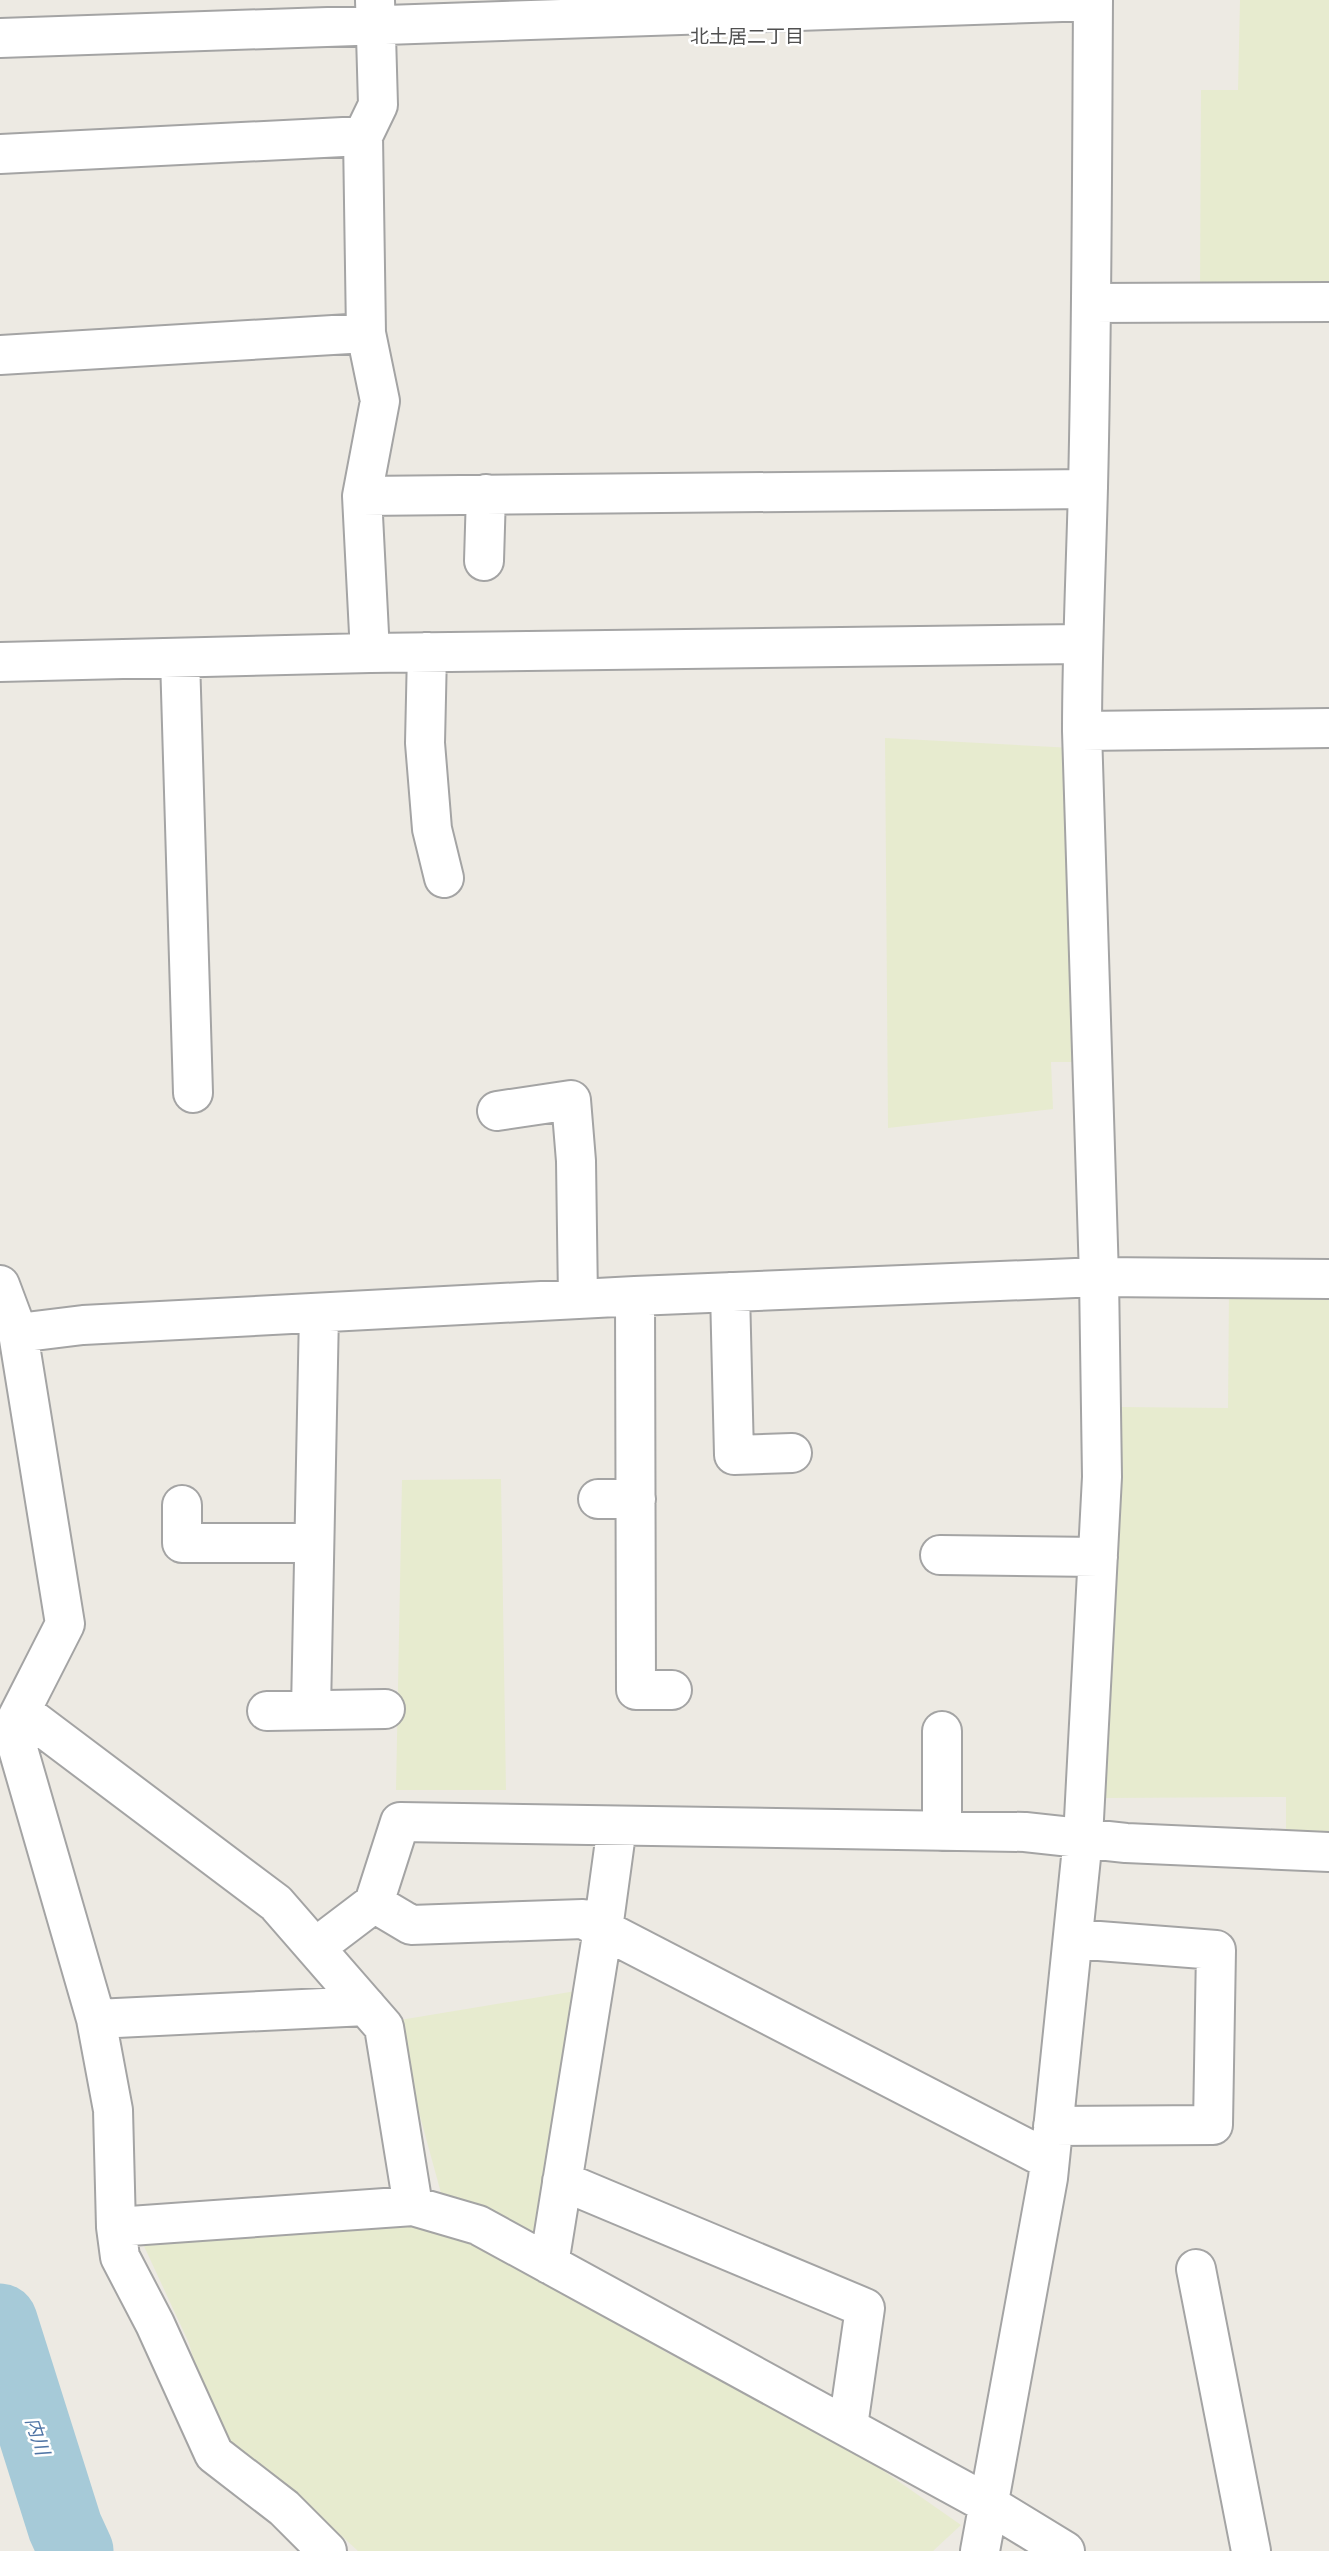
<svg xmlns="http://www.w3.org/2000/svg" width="1329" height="2551" viewBox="0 0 1329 2551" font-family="Inter,'Noto Sans JP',sans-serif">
  <rect width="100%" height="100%" fill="#edeae3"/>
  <path fill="#e7ebcf" d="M 1240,0 L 1329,0 L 1329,290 L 1200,292 L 1201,90 L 1238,90 Z
    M 885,738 L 1073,748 L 1082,1062 L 1051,1062 L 1053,1109 L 888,1128 Z
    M 1229,1290 L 1329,1291 L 1329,1835 L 1286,1833 L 1286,1797 L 1104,1798 L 1114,1648 L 1118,1407 L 1228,1408 Z
    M 501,1479 L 506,1790 L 396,1790 L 402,1480 Z
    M 582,1990 L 541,2239 L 444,2204 L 394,2021 Z
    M 421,2224 L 455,2233 L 557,2280 L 667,2353 L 805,2416 L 961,2525 L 933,2551 L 358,2551 L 296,2494 L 240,2458 L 210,2420 L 189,2343 L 143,2244 Z"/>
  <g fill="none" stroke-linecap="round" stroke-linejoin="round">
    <path stroke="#a6cad8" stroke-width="75" d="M 0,2321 L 65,2527 L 76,2551"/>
    <defs>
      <path id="minor" d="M 0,38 L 1093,1
        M 363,136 L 378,105 L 375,0
        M 0,154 L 363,136 L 366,333 L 380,401 L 362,496 L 370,653
        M 1091,303 L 1329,302
        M 0,355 L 366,333
        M 362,496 L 1088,489
        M 484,561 L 486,494
        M 427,652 L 425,743 L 432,829 L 444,878
        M 180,658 L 193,1093
        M 0,662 L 370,653 L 1082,644
        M 1082,731 L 1329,728
        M 497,1111 L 571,1100 L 576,1161 L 578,1299
        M 0,1285 L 18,1333 L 65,1624 L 12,1728 L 96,2019 L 113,2110 L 116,2227 L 120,2257 L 155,2324 L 214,2454 L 284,2508 L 327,2551
        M 730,1292 L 734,1455 L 792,1453
        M 635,1296 L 636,1690 L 672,1690
        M 18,1333 L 83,1325 L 635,1296 L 1099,1277 L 1329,1279
        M 598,1499 L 636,1499
        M 182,1505 L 182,1543 L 314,1543
        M 940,1555 L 1098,1557
        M 311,1710 L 319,1313
        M 21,1711 L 276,1903 L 384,2027 L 413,2206
        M 267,1711 L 385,1709
        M 942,1831 L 942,1731
        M 374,1903 L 411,1925 L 583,1919 L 1049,2160
        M 316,1947 L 374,1903 L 400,1822 L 1025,1832 L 1126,1843 L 1329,1852
        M 96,2019 L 366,2006
        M 1053,2126 L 1213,2125 L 1216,1950 L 1073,1939
        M 562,2181 L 865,2308 L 848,2426
        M 116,2227 L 413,2206 L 478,2225 L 988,2504 L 1065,2551
        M 549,2264 L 603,1929 L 617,1826
        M 1196,2269 L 1251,2551
        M 980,2551 L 1048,2178 L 1083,1838 L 1102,1477 L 1099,1277 L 1082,731 C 1082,649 1086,568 1088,487 C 1092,325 1092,162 1093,0"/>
    </defs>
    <use href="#minor" stroke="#a4a4a4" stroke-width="42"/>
    <use href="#minor" stroke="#fff" stroke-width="38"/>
  </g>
  <g text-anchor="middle" stroke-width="5" stroke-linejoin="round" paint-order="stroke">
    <g font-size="19" fill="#505050" stroke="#fff">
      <text x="747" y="43">北土居二丁目</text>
    </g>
    <g font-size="19" font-style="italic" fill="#5075a5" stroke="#fff">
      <text transform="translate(38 2436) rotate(72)" y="7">内川</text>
    </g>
  </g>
</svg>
